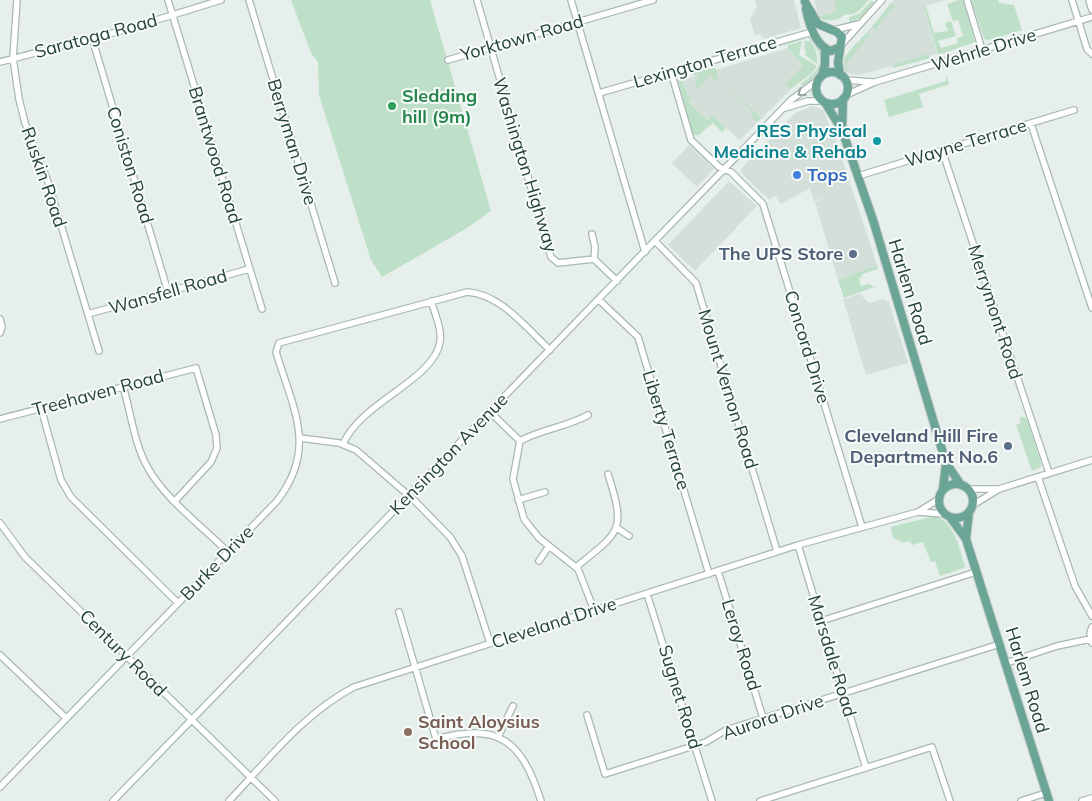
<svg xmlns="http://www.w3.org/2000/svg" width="1092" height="801" viewBox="0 0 1092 801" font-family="Mulish,sans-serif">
  <rect width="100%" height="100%" fill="#e6efeb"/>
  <path fill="#d4dfda" d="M 755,0 L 794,0 L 801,28 L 764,39 L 760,34 L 755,35 L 750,19 L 757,6 Z
    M 814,0 L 837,0 L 840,11 L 819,18 Z
    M 894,0 L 945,0 L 924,7 L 937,54 L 859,75 L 846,73 L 843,66 L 844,59 Z
    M 788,48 L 804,66 L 786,84 L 791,89 L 740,140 L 711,114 L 708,120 L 689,101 L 682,80 Z
    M 813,106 L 823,110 L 836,140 L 877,265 L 838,280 L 815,202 L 828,197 L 814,201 L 810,188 L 781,204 L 775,196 L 769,200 L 741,173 L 741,169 L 795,113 Z
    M 689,145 L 714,169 L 697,187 L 672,163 Z
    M 729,181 L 757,206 L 695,271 L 668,245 Z
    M 860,294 L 869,303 L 883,299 L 889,302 L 908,363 L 866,375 L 843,299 Z"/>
  <path fill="#bfe0c8" d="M 291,0 L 430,0 L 491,211 L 467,228 L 382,277 L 371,260 L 319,95 L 318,62 L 311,53 Z
    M 835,0 L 869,0 C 862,8 855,17 845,14 C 839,21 826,23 818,17 L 836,12 Z
    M 872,0 L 874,3 C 867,12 859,21 849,23 L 849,17 L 860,13 Z
    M 959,0 L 963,0 L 975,42 L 938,55 L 924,7 L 926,6 L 934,33 L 948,31 L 945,23 L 951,21 L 956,36 L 938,41 L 941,48 L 958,43 L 957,38 L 963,36 L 958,20 L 953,21 L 947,4 Z
    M 971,0 L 998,0 L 999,3 L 1014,5 L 1022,30 L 989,40 L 984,39 Z
    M 891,3 L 897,9 L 893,8 L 877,27 L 878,32 L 872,27 Z
    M 867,33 L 872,39 L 868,37 L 846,64 L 848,71 L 846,72 L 844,58 L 856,43 L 860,42 L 861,38 Z
    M 807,37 L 814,38 C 827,62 824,71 803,86 L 800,84 C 824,69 826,55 807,37 Z
    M 803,38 L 805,39 L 727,61 L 730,59 Z
    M 802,41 L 799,55 L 817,66 L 812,73 L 791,89 L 785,84 L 803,66 L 788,48 L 788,45 Z
    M 804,41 L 810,41 C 816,48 818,56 817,64 L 805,55 L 806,51 L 803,47 L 805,45 Z
    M 928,54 L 931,58 L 893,68 L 893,65 Z
    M 715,67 L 718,79 L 715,81 L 710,74 L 697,89 L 695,81 L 699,79 L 697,75 L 692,75 L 692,73 Z
    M 946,74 L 949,84 L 919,94 L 923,107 L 889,117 L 884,100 L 946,81 Z
    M 685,75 L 686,78 L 682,80 L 688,97 L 692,96 L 689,102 L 708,120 L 711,114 L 726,128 L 722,132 L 713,123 L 699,135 L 693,135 L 677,77 Z
    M 724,82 L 761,118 L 757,122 L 752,117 L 752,112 Z
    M 877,265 L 878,269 L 862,274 L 862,277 L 859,278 L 861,286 L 870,284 L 871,286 L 877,286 L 844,298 L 838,280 Z
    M 1024,417 L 1027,419 L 1041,464 L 1041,467 L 1032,471 L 1016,425 L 1021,423 L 1019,418 Z
    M 935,516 C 955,522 959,548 965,566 L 964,568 L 940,576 L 935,561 L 931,562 L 923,542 L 912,545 L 910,541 L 901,543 L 899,540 L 894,539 L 890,527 Z"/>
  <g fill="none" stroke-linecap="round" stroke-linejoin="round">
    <defs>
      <path id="minor" d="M 17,0 L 13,58 L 19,99 L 25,123 L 48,182 L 99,351
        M 168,0 L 262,309
        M 249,0 L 335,283
        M 477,0 L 551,257 L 558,263 L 594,259 L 617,281
        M 571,0 L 645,252
        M 967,0 L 982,50
        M 1072,0 L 1087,49 L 1092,54
        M 1089,0 L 1092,10
        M 834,30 L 859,24
        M 92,38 L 168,292
        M 842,44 C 856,29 868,15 882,0
        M 448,60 L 653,0
        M 0,62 L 124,30 L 221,0
        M 671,72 L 691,140 L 719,167 L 731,172 L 763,204 L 862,527
        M 845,80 L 873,82
        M 599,93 L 812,32
        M 846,95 L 875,82 L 1092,17
        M 785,108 L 808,101 L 822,101
        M 1031,124 L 1092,308
        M 942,150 L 1049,473
        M 858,176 L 1074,110
        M 592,234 L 595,247 L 594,259
        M 656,242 L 696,283 L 777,551
        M 599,300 L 638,337 L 709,574
        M 88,314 L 249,269
        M 0,319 L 2,327 L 0,333
        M 123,386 C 131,413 134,444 148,468 C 165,499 203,527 228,552
        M 41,408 L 61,480 L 71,497 L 178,603
        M 490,412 L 520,441
        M 0,419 L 196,368 L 216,435 L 217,448 L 211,462 L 175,501
        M 300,438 L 339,443 L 356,450 L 414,500 L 450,537 L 462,556 L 490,643
        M 520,441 L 513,479 L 524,519 L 539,538 L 578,569 L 594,610
        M 520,441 C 542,429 567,427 588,415
        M 343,444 C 361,402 434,380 440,342 C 442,329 435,314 431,301
        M 1038,477 L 1075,586 L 1092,616
        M 968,489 L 997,489
        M 518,500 L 545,492
        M 973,505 L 999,489 L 1092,460
        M 918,512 L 944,514
        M 0,523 L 25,557 L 275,801
        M 617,528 L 629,536
        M 798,545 L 866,768
        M 539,561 L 549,546
        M 576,567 C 621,531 626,531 608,474
        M 718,571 L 763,718
        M 647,594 L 712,801
        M 399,612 L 436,739 C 499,722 522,741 541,801
        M 821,621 L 976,572
        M 1092,627 L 1090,633 L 1092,643
        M 0,655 L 66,718
        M 1006,663 L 1057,646 L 1090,639
        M 587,715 L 605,774 L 706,742 L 726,730 L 1000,644
        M 498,737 L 513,706
        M 0,787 L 277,501 C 318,448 293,409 276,352 L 279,343 L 467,292 C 501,294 526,328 550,350
        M 113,801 L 791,100 L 818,80
        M 229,801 C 267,761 304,713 354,687 L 798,545 L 918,512 L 939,499
        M 760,801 L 932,747 L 950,801
        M 1021,801 L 1046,793
        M 1082,801 L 1092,798"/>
      <path id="major" d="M 805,2 L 818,24 L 837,32 L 842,37 L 838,62 L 840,75
        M 806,9 C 809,24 815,46 831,51 L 840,47
        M816 88a16 16 0 1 1 32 0a16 16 0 1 1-32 0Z
        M 822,75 L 825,65 L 825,48
        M 826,104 L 842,130 L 873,220 L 946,463 L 961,485
        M 842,130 L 843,99
        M939 501a17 17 0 1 1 34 0a17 17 0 1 1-34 0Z
        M 943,489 L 946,463
        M 950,517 L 966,539 L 1049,801
        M 966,539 L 969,512"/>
    </defs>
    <use href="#minor" stroke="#a8b8b2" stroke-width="8"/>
    <use href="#major" stroke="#c2cac8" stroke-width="10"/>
    <use href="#minor" stroke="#fff" stroke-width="5.5"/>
    <use href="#major" stroke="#6aa596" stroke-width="8"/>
  </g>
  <defs><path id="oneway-chevron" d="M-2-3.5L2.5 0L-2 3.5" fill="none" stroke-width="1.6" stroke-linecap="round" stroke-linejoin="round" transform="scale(1.25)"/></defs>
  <use stroke="#92a09c" href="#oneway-chevron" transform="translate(801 93) rotate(144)"/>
  <circle fill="#2e9e5b" stroke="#f7fbf9" stroke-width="2" cx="392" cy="106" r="5"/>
  <circle fill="#0f9aa8" stroke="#f7fbf9" stroke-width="2" cx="877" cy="141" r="5"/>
  <circle fill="#3f7fe0" stroke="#f7fbf9" stroke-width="2" cx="797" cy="175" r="5"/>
  <g fill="#5c6f8a" stroke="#f7fbf9" stroke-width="2">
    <circle cx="853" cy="254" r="5"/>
    <circle cx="1008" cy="446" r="5"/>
  </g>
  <circle fill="#8d6e63" stroke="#f7fbf9" stroke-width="2" cx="408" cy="732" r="5"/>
  <g text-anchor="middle" stroke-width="4" stroke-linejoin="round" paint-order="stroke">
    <g font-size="18" fill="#24423a" stroke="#f7fbf9">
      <text transform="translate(96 36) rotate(-15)" y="6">Saratoga Road</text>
      <text transform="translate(522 38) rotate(-16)" y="6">Yorktown Road</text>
      <text transform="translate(984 50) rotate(-17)" y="6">Wehrle Drive</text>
      <text transform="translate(705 62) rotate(-16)" y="6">Lexington Terrace</text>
      <text transform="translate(292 142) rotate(73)" y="6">Berryman Drive</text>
      <text transform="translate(966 143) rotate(-17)" y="6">Wayne Terrace</text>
      <text transform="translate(215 155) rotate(73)" y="6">Brantwood Road</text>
      <text transform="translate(130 165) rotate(73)" y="6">Coniston Road</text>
      <text transform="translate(525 165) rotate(73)" y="6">Washington Highway</text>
      <text transform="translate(44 177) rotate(71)" y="6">Ruskin Road</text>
      <text transform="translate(168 292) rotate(-16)" y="6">Wansfell Road</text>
      <text transform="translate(910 292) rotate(73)" y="6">Harlem Road</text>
      <text transform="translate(995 312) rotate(72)" y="6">Merrymont Road</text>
      <text transform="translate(807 347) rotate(73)" y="6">Concord Drive</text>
      <text transform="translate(728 389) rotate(73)" y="6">Mount Vernon Road</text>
      <text transform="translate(98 393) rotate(-15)" y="6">Treehaven Road</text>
      <text transform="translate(666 430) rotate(73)" y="6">Liberty Terrace</text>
      <text transform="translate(449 454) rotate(-46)" y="6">Kensington Avenue</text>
      <text transform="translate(217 563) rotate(-46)" y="6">Burke Drive</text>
      <text transform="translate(554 623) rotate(-18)" y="6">Cleveland Drive</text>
      <text transform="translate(741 645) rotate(73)" y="6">Leroy Road</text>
      <text transform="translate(123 653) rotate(45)" y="6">Century Road</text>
      <text transform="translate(832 656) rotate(73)" y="6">Marsdale Road</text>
      <text transform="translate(1027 680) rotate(73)" y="6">Harlem Road</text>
      <text transform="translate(680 697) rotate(73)" y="6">Sugnet Road</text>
      <text transform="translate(773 717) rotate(-19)" y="6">Aurora Drive</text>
    </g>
    <g font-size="18" font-weight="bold" fill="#27864d" stroke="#f7fbf9" text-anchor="start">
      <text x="402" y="102">Sledding<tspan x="402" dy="21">hill (9m)</tspan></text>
    </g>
    <g font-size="18" font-weight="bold" fill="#0d838f" stroke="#f7fbf9" text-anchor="end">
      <text x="867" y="137">RES Physical<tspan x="867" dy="21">Medicine &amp; Rehab</tspan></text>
    </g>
    <g font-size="18" font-weight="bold" fill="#366cbe" stroke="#f7fbf9" text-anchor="start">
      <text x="807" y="181">Tops</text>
    </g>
    <g font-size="18" font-weight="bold" fill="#4e5e75" stroke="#f7fbf9" text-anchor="end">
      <text x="843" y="260">The UPS Store</text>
      <text x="998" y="442">Cleveland Hill Fire<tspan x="998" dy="21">Department No.6</tspan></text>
    </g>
    <g font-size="18" font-weight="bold" fill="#785e54" stroke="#f7fbf9" text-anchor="start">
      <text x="418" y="728">Saint Aloysius<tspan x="418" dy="21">School</tspan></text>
    </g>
  </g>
</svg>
